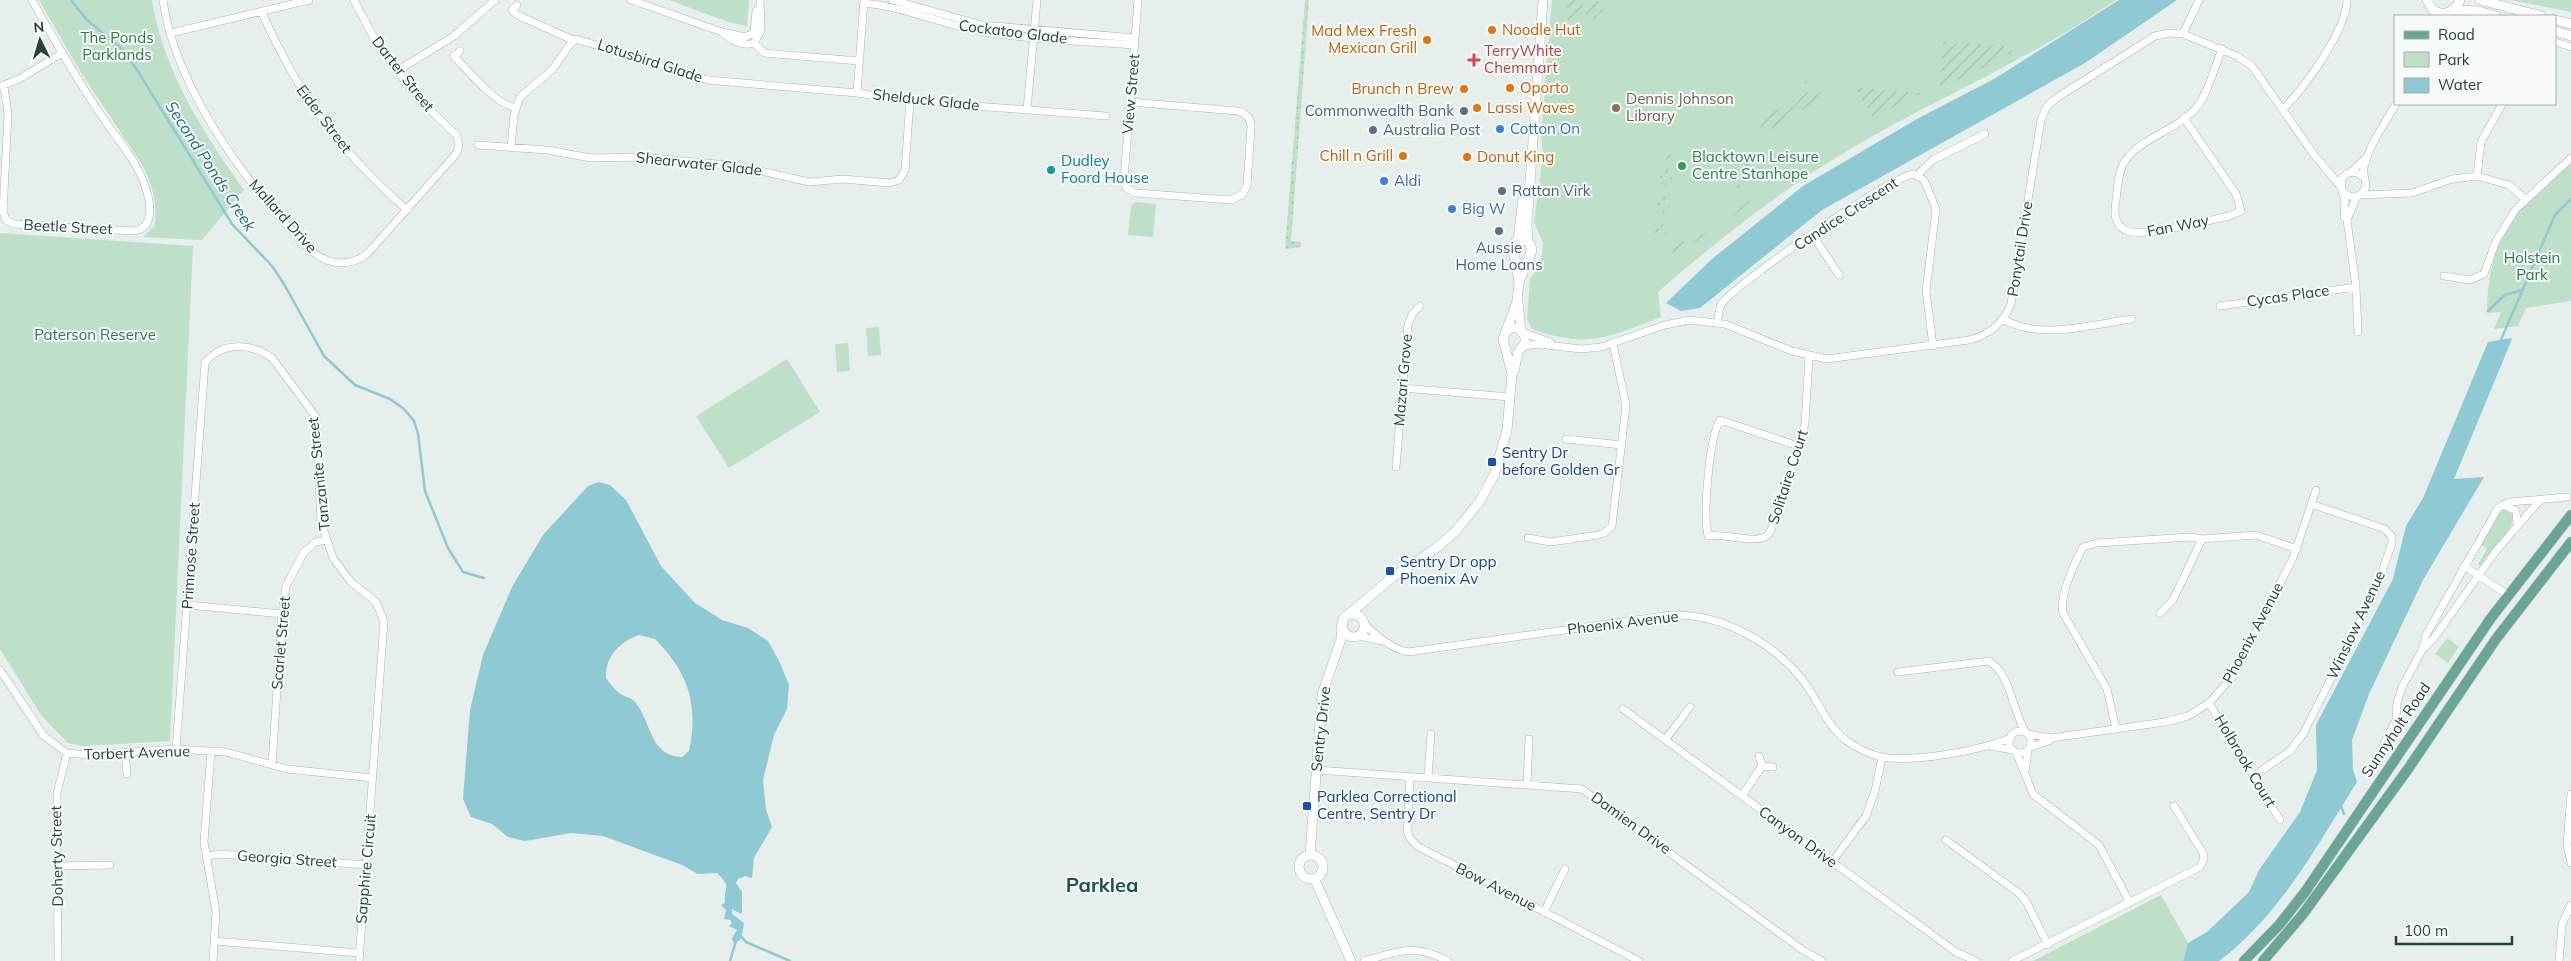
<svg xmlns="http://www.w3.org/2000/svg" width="2571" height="961" viewBox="0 0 2571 961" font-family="Mulish,sans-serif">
  <defs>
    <pattern id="grass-dots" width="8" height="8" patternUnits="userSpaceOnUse" patternTransform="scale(1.25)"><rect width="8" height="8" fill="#bfe0c8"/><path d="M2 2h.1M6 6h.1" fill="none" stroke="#a4c1ad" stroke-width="1.8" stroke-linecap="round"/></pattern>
    <pattern id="garden-furrows" width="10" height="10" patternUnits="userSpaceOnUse" patternTransform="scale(1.25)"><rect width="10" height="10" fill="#bfe0c8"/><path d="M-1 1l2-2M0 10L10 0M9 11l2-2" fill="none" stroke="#a4c1ad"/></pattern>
  </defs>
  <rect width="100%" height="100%" fill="#e6efeb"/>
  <path fill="url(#grass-dots)" d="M 1305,0 L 1309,0 L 1291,241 L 1301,242 L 1301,247 L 1285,249 Z"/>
  <path fill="#bfe0c8" d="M 39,0 L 152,0 C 163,70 203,133 244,190 L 202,240 L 143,237 L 155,225 C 157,203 153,186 143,166 L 80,71 Z
    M 669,0 L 749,0 L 747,26 L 728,22 Z
    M 1552,0 L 2116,0 C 2033,58 1939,97 1852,148 C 1782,189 1719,239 1658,292 L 1661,317 C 1610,337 1587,349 1532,329 L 1527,319 L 1530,280 L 1541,262 L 1543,243 L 1534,222 L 1543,154 L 1541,135 Z
    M 2511,0 L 2571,0 L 2571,12 Z
    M 2571,163 L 2571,301 L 2526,308 L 2518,326 L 2494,329 L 2501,312 L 2487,313 C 2487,270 2498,229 2530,198 C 2543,186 2558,176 2571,163 Z
    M 1135,202 L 1156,204 L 1153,237 L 1128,235 L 1131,206 Z
    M 0,233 L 193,246 L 170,741 L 83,746 L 68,743 L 41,715 L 0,649 Z
    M 879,327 L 881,355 L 868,356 L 866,328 Z
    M 848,343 L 850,371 L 837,372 L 835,344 Z
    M 787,359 L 820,412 L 729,468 L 696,416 Z
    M 2505,509 L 2512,512 C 2519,526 2490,555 2481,566 L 2478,564 L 2487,549 L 2480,544 L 2500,510 Z
    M 2447,638 L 2459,647 L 2448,663 L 2435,654 Z
    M 2161,895 L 2188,943 L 2183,961 L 2033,961 Z"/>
  <path fill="url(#garden-furrows)" d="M 1570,0 L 1576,0 L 1586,9 L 1595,1 L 1599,1 L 1603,5 L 1602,13 L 1598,13 L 1595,19 L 1584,13 L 1581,18 L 1574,18 L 1573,24 L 1569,29 L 1567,4 Z
    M 1943,42 L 2010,46 L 2012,53 L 1940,89 Z
    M 1805,81 L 1811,84 L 1807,88 L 1808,94 L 1815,94 L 1819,91 L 1825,96 L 1767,131 L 1763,136 L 1759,135 C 1760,115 1775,107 1794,107 L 1802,97 Z
    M 1855,87 L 1921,93 L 1873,118 Z
    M 1667,148 L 1674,158 L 1669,158 L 1668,176 L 1672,177 L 1672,179 L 1667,180 L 1665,203 L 1670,204 L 1670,206 L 1665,207 L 1663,229 L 1669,232 L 1658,238 L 1655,236 L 1655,229 L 1661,229 L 1663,207 L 1658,206 L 1658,203 L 1663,203 L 1665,179 L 1660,179 L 1660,176 L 1665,176 Z
    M 1741,154 L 1756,156 L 1751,160 L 1757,170 L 1744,179 L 1748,184 L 1738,191 L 1737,184 L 1743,185 L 1745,158 L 1739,157 Z
    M 1769,177 L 1773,185 C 1755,198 1685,258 1666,252 L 1670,243 L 1682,239 L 1685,244 L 1711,230 L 1770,185 L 1767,179 Z"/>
  <path fill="#8ec9d4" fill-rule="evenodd" d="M 2119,0 L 2177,0 L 2085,63 L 1822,210 L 1700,308 L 1681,311 L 1666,303 L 1712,259 L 1803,186 L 1917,119 L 1994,79 Z
    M 2511,338 L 2512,339 L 2454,479 L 2484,477 L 2423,580 L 2369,694 L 2352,740 L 2353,769 L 2357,782 C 2316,847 2281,914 2219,961 L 2183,961 L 2188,943 L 2207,932 L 2249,892 L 2259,870 L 2300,812 L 2317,770 L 2316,725 L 2393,579 L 2406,526 L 2423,498 L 2488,342 Z
    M 599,482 L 610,485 L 626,500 L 661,566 L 695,603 L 722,620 L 748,628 L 768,641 L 780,663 L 789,685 L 787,709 L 774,735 L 763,780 L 766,810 L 772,827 L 754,858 L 752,878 L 745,876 L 738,879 L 736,883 L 742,892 L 742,912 L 741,914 L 732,909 L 732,914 L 744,923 L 741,939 L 734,944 L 732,938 L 737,930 L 729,926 L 732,923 L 730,920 L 724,919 L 726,910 L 721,905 L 725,903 C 723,888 733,888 717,873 L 698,874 L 682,865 L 603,836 L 571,833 L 525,841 L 508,837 L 492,824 L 471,817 L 463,799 L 470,710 L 483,655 L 512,587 L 543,535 L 588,486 ZM 639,635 L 655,639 C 688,672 699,705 689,751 L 682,757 C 649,756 652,722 635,702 C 631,697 624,697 619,693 C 614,689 610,683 606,678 C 605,657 619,642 639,635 Z"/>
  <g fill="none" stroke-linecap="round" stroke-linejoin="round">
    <path stroke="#8ec9d4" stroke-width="2.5" d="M 71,0 L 86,19 L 123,50 L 137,70 L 232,224 L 272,266 L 284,284 L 324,356 L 355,385 L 390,399 L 404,409 L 414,421 L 418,434 L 425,491 L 448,548 L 463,572 L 484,578
      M 2488,311 L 2505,295 L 2522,290
      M 2500,342 L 2555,215 L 2571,199
      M 2341,806 L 2344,814
      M 739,934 L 746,942 L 790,961
      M 730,961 L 736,941"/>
    <defs>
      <path id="street" d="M 163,0 C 174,80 234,166 286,224 C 298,237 312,256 329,261 C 343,265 357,262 368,253 L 456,154 L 459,146 L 457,136 L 421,101 L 397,71 L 375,40 L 354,0
        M 631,0 L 722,32 L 745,37 L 754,33 L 756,11 L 760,9
        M 864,0 L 857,93 L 910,101 L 1106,116
        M 892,0 L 982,25 L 1135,38
        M 864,3 C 904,7 939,23 979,31 C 1029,40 1083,41 1135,45
        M 517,5 L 512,10 L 517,15 L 573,40
        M 262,13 C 300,97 337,148 407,210
        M 722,32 C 730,40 743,47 754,43
        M 171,33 L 309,0
        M 2183,34 L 2199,0
        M 2555,42 L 2571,47
        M 754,43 L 764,53 L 859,61
        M 754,43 L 761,31 L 760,0
        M 460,51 L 454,56 C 469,72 494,103 516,108
        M 397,71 L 454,36 L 495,0
        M 1,86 L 19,79 L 62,53
        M 4,86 L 8,114 L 3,212 L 6,220 L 14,224 L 133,231 C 157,229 150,199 144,183 C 135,158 114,135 99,112 C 75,76 53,38 32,0
        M 1130,102 L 1237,111 C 1246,113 1251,118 1251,127 L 1247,185 L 1243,194 L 1231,200 L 1136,193 L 1126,188 L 1124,179 L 1138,0
        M 2283,109 C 2304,89 2347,29 2347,0
        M 1027,110 L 1037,0
        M 2184,118 L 2236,194 L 2241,211 L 2229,216 C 2210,220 2139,239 2125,230 C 2114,224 2114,212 2116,200 C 2118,186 2118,168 2128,157 C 2146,136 2178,129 2196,108 C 2209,92 2214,68 2222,49
        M 478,145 L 547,150 L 591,158 L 640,157 L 739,166 L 809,182 L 843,179 L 889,183 L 899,180 L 905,170 L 910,101
        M 511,147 L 514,115 L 520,97 L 552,70 L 571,43 L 576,39 L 708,80 L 857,93
        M 2352,171 L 2367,157
        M 1918,174 L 1933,160 L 1985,134
        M 2477,176 L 2481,142 L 2502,104
        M 2364,178 L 2356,172 L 2348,173 L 2341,179 L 2342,190 C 2347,197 2356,200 2362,193 C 2370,185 2362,176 2364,167 C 2369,145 2385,123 2396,104
        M 2342,190 L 2345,202 L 2344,217 L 2347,220 L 2356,287 L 2358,332
        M 2360,195 L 2412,193 L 2452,179 L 2477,176 L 2509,185 L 2525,199
        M 2347,220 L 2357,196
        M 1812,234 L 1839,275
        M 2444,276 L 2470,280 L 2484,274 L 2496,241 L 2516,209 L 2571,158
        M 2220,306 L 2356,287
        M 2003,319 C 2039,341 2093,324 2132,319
        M 1717,322 C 1719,316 1719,308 1722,303 C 1737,283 1891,176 1914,174 L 1924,180 L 1936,209 L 1926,291 L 1933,346
        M 1524,333 L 1550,342
        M 1523,346 L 1539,344 L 1581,349 L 1601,347 L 1665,325 L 1690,320 L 1725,324 L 1792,351 L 1827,359 L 1969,340 C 1989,335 2003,324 2011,304 L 2041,120 L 2047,106 L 2058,97 L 2155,36 L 2169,33 L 2183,34 L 2237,56 L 2252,66 L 2312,152 L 2341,187
        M 1402,388 L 1510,397
        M 1566,439 L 1622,445
        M 1798,446 L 1720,420 C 1709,439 1703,514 1708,536 C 1725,533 1757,545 1768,535 L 1771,530 C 1783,494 1796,459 1805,423 L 1809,357
        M 1396,467 L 1408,324 L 1413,313 L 1420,306
        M 2504,505 L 2516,511 L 2517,523
        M 1528,538 L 1551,542 L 1598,535 L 1604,533 L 1612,526 L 1626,405 L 1613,344
        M 2464,566 L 2508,595
        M 188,605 L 282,614
        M 2160,613 L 2173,600 L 2202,539 L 2256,535 L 2297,549
        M 1364,624 C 1377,636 1390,648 1408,652 L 1671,615 C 1723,613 1778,645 1807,686 C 1820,705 1828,727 1847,741 C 1857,748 1869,754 1881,757 C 1914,763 1981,750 2011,738
        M 1358,636 L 1383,641
        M 2423,649 L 2434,638 L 2496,551 L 2540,500
        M 0,670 L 44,736 L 67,753 L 90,755 L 176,749 L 226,752 L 287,769 L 373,778
        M 1898,672 L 1989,661 C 2011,674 2013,713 2026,733
        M 2209,703 L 2280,820
        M 1623,709 L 1956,952 L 1976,961
        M 2116,729 L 2107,689 L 2063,613 C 2059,596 2075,562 2083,547 L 2097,543 L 2190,537 L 2202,539
        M2009 742a11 11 0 1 1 22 0a11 11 0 1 1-22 0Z
        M 2028,734 L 2051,738 L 2165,722 L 2188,716 L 2209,703 L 2233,676 L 2293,558 L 2316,490
        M 1665,740 L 1690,707
        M 1991,746 L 2013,750
        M 2030,747 L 2049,741 L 2051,738
        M 176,749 L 205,363 C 222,341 251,343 272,358 L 316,417 L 321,522 L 333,558 L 351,582 L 376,602 L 384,621 L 359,961
        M 2381,750 L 2396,720 L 2397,703 L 2402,687 L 2422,650 L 2426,635 L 2498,508 L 2510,502 L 2567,497
        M 211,751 L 204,842 L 216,912 L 213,961
        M 125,752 L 127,774
        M 2016,752 L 2033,794 L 2099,845 L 2130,903
        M 1759,756 L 1762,766 L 1773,767
        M 272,765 L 282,614 L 286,586 L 304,552 L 316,542 L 326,540
        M 1317,770 L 1582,789 L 1804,951 L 1822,961
        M 2025,771 L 2028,750
        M 2255,775 L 2290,751 L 2303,734 L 2375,592 L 2392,543 L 2392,537 L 2385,529 L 2311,504
        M 1410,777 L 1407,830 L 1409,837 L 1417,846 L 1639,961
        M 1428,778 L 1431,734
        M 1527,784 L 1529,739
        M 2571,794 L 2567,845 L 2571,863
        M 1742,796 L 1762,766
        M 1946,840 L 2020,894 L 2027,903 L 2048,945
        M 207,856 L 220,854 L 367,865
        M 1832,862 L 1866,816 L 1875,791 L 1882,757
        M 58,866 L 110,865
        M 1544,912 L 1565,869
        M 215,941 L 359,953
        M 58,961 L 57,793 L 67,753
        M 1364,961 C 1401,951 1412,943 1448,961
        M 2012,961 L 2200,867 L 2204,859 L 2203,853 L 2174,806
        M 2559,961 L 2562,924 L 2571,905"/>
      <path id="secondary" d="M 2427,0 L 2433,10 C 2444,17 2455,12 2460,0
        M 2480,0 L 2541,16
        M 2454,10 L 2478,11 L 2496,16
        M 2555,20 L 2571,24
        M 2555,31 L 2571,36
        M 1518,240 L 1523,198
        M 1528,241 L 1527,225 L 1543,0
        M 1518,303 L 1521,330
        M 1506,332 L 1511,328 L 1519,328 L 1525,336 L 1525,343 L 1518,352 L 1514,371
        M 1341,626 C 1344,637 1356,641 1363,632 C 1367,620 1360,613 1349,614
        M 1310,855 L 1322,695 L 1341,639 L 1343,619 L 1394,576 L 1435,549 L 1456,531 L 1480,501 L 1494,475 L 1507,430 L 1512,374 L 1503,339 L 1517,301 L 1519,282 L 1515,258 L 1511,250 L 1515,242 L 1525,240 L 1530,244 L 1532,250 L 1519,282
        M1299 867a12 12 0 1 1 24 0a12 12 0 1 1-24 0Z
        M 1314,878 L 1351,961"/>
      <path id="primary" d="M 2244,961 L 2279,925 L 2305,892 L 2491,618 L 2571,515
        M 2263,961 L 2303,914 L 2408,769 L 2496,639 L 2571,542"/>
    </defs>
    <use href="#street" stroke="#a8b8b2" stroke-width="8"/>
    <use href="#secondary" stroke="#a4bbb3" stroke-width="10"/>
    <use href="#primary" stroke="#c2cac8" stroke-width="11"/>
    <use href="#street" stroke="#fff" stroke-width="7"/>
    <use href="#secondary" stroke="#fff" stroke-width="9"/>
    <use href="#primary" stroke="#6aa596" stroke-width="10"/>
  </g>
  <g fill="#e8710a" stroke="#f7fbf9" stroke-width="2">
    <circle cx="1492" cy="30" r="5"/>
    <circle cx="1427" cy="40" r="5"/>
    <circle cx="1510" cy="88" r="5"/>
    <circle cx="1464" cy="89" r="5"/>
    <circle cx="1477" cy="108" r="5"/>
    <circle cx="1403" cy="156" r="5"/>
    <circle cx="1467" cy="157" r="5"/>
  </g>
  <path fill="#e0444e" stroke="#f7fbf9" stroke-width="2" d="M1471.5 52.5h5v5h5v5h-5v5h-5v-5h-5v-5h5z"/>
  <circle fill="#8d6e63" stroke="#f7fbf9" stroke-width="2" cx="1616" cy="108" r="5"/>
  <g fill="#5c6f8a" stroke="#f7fbf9" stroke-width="2">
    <circle cx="1464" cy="111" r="5"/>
    <circle cx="1373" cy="130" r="5"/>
    <circle cx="1502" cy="191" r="5"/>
    <circle cx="1499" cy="231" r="5"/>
  </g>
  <g fill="#3f7fe0" stroke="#f7fbf9" stroke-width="2">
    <circle cx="1500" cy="129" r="5"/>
    <circle cx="1384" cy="181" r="5"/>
    <circle cx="1452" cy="209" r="5"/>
  </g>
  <circle fill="#2e9e5b" stroke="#f7fbf9" stroke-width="2" cx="1682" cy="166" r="5"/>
  <circle fill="#0f9aa8" stroke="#f7fbf9" stroke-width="2" cx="1051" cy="170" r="5"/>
  <g fill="#1a4fb4" stroke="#f7fbf9" stroke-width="2">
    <rect x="1487" y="457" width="10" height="10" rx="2.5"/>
    <rect x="1385" y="566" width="10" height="10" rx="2.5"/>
    <rect x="1302" y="801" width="10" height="10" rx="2.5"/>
  </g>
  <g text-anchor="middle" stroke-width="4" stroke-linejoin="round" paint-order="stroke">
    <g font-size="15" fill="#c56008" stroke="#f7fbf9" text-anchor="start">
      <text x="1502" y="35">Noodle Hut</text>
      <text x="1417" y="36" text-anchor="end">Mad Mex Fresh<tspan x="1417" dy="17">Mexican Grill</tspan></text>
      <text x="1520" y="93">Oporto</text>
      <text x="1454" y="94" text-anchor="end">Brunch n Brew</text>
      <text x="1487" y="113">Lassi Waves</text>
      <text x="1393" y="161" text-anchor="end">Chill n Grill</text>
      <text x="1477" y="162">Donut King</text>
    </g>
    <g font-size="15" fill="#24423a" stroke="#f7fbf9">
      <text transform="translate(1013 32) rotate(7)" y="5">Cockatoo Glade</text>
      <text transform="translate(650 61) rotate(18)" y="5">Lotusbird Glade</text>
      <text transform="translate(403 74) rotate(52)" y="5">Darter Street</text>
      <text transform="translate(1131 94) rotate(-85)" y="5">View Street</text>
      <text transform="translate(926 100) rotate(6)" y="5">Shelduck Glade</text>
      <text transform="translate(324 119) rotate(53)" y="5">Eider Street</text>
      <text transform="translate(699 164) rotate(6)" y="5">Shearwater Glade</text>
      <text transform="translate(1846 214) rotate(-33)" y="5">Candice Crescent</text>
      <text transform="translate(283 216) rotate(48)" y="5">Mallard Drive</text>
      <text transform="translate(2178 226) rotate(-11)" y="5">Fan Way</text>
      <text transform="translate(68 227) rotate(3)" y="5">Beetle Street</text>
      <text transform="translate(2020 249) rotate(-81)" y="5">Ponytail Drive</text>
      <text transform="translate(2288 296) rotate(-8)" y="5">Cycas Place</text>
      <text transform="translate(1403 380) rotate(-85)" y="5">Mazari Grove</text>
      <text transform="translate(319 474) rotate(-96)" y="5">Tanzanite Street</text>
      <text transform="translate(1788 477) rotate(-72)" y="5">Solitaire Court</text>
      <text transform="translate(191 556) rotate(-86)" y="5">Primrose Street</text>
      <text transform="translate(1623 623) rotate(-7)" y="5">Phoenix Avenue</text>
      <text transform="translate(2356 625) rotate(-65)" y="5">Winslow Avenue</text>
      <text transform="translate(2253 633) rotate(-62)" y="5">Phoenix Avenue</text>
      <text transform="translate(281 643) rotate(-85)" y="5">Scarlet Street</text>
      <text transform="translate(1321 729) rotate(-84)" y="5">Sentry Drive</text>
      <text transform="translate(2396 730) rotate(-56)" y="5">Sunnyholt Road</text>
      <text transform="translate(137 753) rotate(-2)" y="5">Torbert Avenue</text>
      <text transform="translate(2245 761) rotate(59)" y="5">Holbrook Court</text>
      <text transform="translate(1631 823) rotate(36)" y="5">Damien Drive</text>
      <text transform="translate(1798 837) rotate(36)" y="5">Canyon Drive</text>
      <text transform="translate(57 856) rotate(-91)" y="5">Doherty Street</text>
      <text transform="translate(287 859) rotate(4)" y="5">Georgia Street</text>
      <text transform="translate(366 869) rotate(-85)" y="5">Sapphire Circuit</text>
      <text transform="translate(1496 887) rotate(27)" y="5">Bow Avenue</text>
    </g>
    <g font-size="15" fill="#2d7a4b" stroke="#f7fbf9">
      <text x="117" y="43">The Ponds<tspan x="117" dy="17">Parklands</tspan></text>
      <text x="2532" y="263">Holstein<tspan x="2532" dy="17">Park</tspan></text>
      <text x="95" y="340">Paterson Reserve</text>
    </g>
    <g font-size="15" fill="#be3a42" stroke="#f7fbf9" text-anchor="start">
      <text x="1484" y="56">TerryWhite<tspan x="1484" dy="17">Chemmart</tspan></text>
    </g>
    <g font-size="15" fill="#785e54" stroke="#f7fbf9" text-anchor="start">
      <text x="1626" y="104">Dennis Johnson<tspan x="1626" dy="17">Library</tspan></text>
    </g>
    <g font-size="15" fill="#4e5e75" stroke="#f7fbf9" text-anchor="start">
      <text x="1454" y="116" text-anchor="end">Commonwealth Bank</text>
      <text x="1383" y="135">Australia Post</text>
      <text x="1512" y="196">Rattan Virk</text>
      <text x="1499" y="253" text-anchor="middle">Aussie<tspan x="1499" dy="17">Home Loans</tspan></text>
    </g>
    <g font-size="15" fill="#366cbe" stroke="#f7fbf9" text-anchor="start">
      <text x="1510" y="134">Cotton On</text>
      <text x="1394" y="186">Aldi</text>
      <text x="1462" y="214">Big W</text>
    </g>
    <g font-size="15" fill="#27864d" stroke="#f7fbf9" text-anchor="start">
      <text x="1692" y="162">Blacktown Leisure<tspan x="1692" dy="17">Centre Stanhope</tspan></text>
    </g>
    <g font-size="15" fill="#0d838f" stroke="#f7fbf9" text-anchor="start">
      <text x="1061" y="166">Dudley<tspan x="1061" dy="17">Foord House</tspan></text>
    </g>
    <g font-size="15" fill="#164399" stroke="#f7fbf9" text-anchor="start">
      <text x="1502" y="458">Sentry Dr<tspan x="1502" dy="17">before Golden Gr</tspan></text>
      <text x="1400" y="567">Sentry Dr opp<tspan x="1400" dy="17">Phoenix Av</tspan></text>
      <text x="1317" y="802">Parklea Correctional<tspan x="1317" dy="17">Centre, Sentry Dr</tspan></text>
    </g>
    <g font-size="16" font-style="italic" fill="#1c6f80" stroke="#f7fbf9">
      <text transform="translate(211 166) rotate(57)" y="6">Second Ponds Creek</text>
    </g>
    <g font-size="20" font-weight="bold" fill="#1f5548" stroke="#f7fbf9">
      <text x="1102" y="892">Parklea</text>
    </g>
  </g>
  <rect x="2394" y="15" width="162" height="90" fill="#f7fbf9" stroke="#a3b1ad"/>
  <rect x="2404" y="31" width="25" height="8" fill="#6aa596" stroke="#a3b1ad"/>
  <text x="2438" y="40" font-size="15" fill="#24423a">Road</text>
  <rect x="2404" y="52" width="25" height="15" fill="#bfe0c8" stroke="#a3b1ad"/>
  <text x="2438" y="65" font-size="15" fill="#24423a">Park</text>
  <rect x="2404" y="78" width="25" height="15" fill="#8ec9d4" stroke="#a3b1ad"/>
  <text x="2438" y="90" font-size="15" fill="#24423a">Water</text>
  <g transform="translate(40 40) rotate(355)" stroke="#f7fbf9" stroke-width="4" paint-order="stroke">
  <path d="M0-4L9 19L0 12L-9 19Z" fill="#24423a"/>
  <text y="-8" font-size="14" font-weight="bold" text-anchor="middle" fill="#24423a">N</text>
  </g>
  <path d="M2396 936v8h116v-8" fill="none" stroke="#24423a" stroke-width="2.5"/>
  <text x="2404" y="936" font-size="15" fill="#24423a" stroke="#f7fbf9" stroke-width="4" paint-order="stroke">100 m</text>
</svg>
